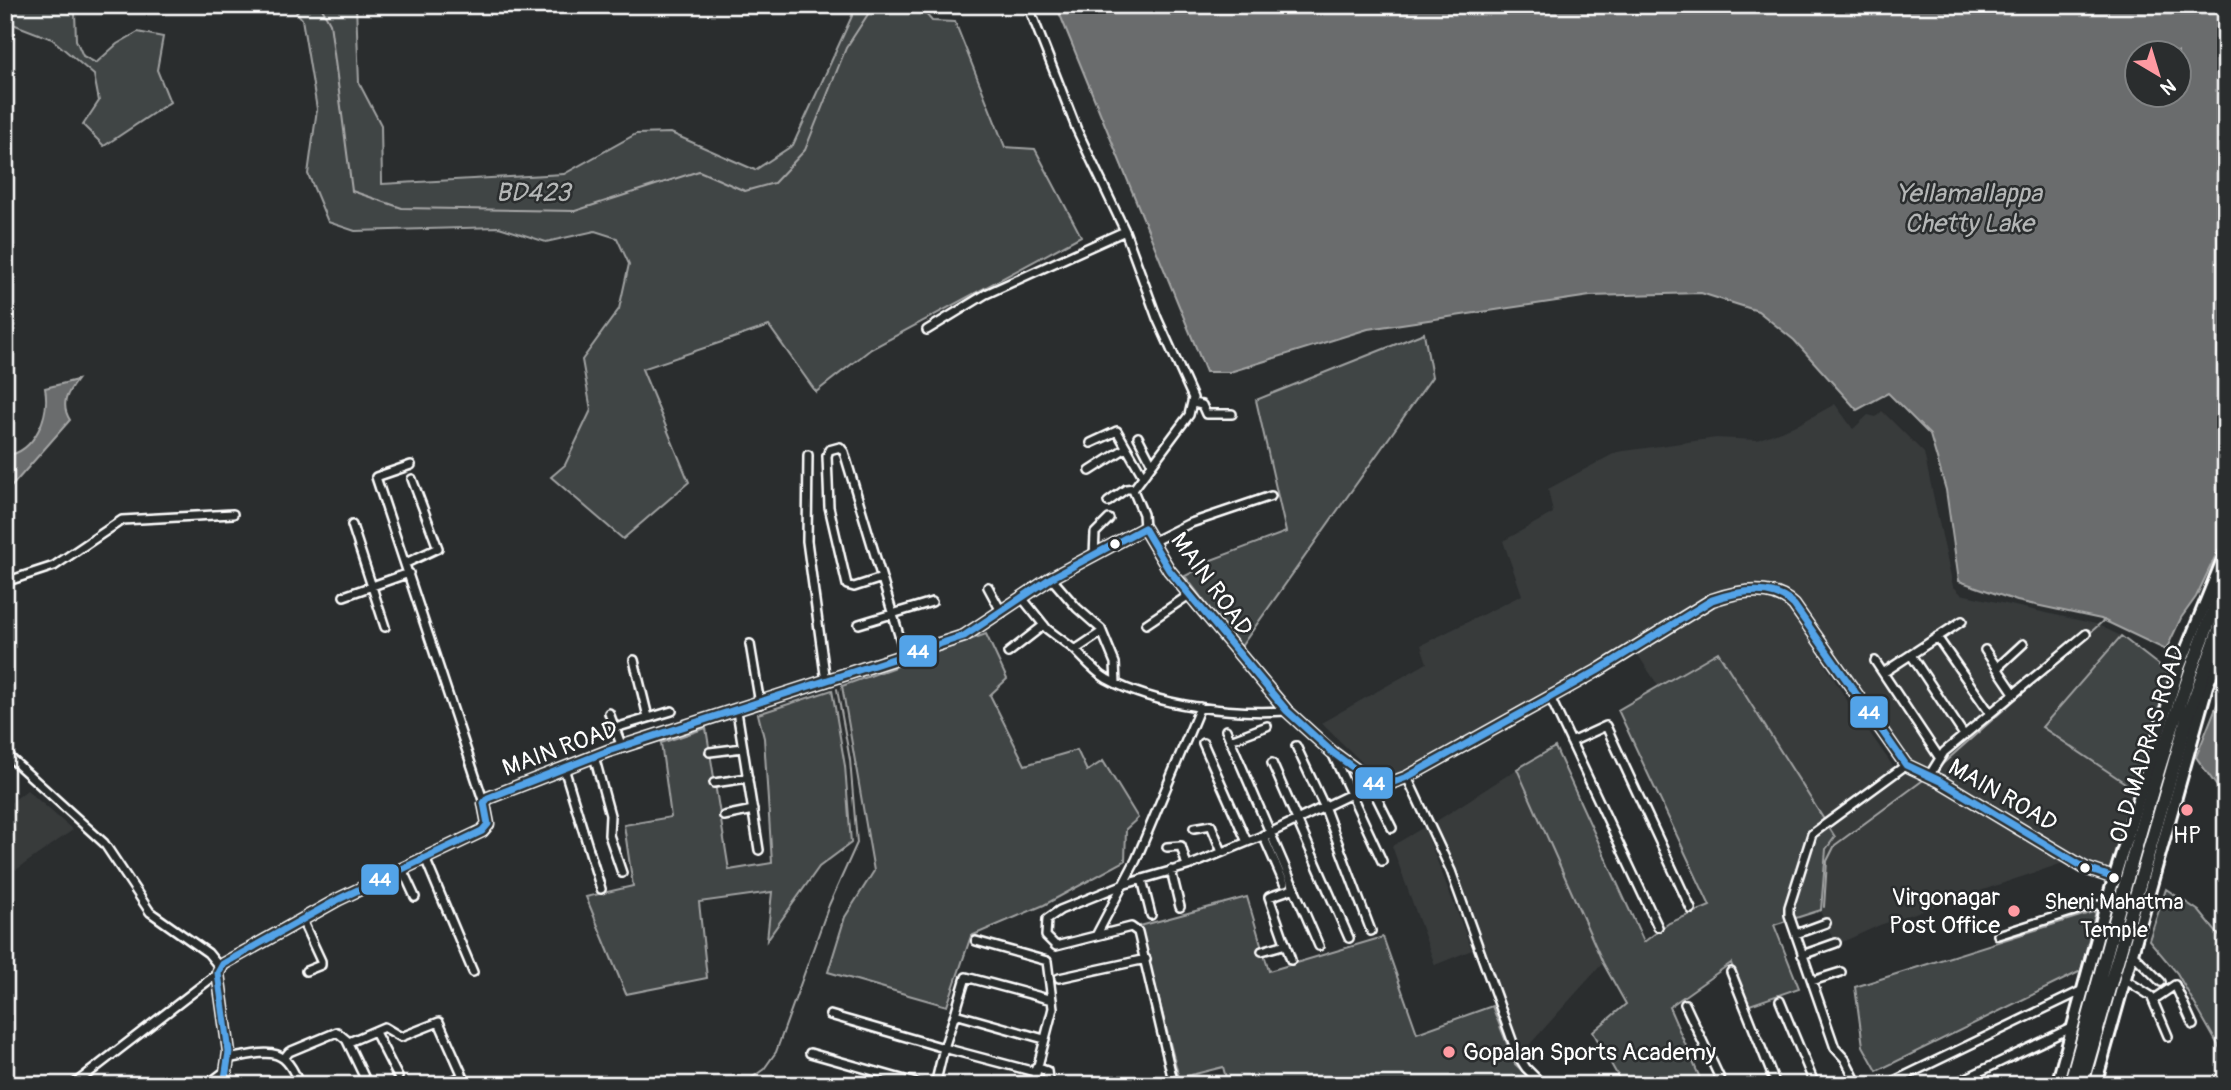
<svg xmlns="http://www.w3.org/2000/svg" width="2231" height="1090" viewBox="0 0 2231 1090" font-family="Pangolin,sans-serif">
  <rect width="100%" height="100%" fill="#2a2d2e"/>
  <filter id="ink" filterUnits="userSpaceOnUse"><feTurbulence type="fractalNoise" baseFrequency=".0143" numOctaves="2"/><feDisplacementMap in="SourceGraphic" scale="14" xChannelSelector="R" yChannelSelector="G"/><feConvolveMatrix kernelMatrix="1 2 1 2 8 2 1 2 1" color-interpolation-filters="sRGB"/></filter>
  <g filter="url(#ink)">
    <path fill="#373a3b" d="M 1835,404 L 1853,429 L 1868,415 L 1876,417 L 1882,411 L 1924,453 L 1953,586 L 1961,594 L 2096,624 L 2121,636 L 2042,727 L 2134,789 L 2110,869 L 2084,861 L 1936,771 L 1909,762 L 1798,600 L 1779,592 L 1710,597 L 1611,659 L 1395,779 L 1369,769 L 1321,723 L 1427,663 L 1421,645 L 1522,595 L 1503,541 L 1553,513 L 1548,489 L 1617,452 L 1716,438 L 1757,440 L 1799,424 Z
      M 1749,595 L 1778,602 L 1792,612 L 1847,700 L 1895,769 L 1928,780 L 2063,863 L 1880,925 L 1836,945 L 1820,911 L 1774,925 L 1758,884 L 1657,684 L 1636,652 L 1715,602 Z
      M 1517,769 L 1603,963 L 1522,1053 L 1432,824 Z
      M 27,790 L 73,830 L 16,870 L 5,855 L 5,807 Z
      M 1424,827 L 1472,950 L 1435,965 L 1392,846 Z"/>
    <path fill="#414445" stroke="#a0a2a2" stroke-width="2" d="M 5,5 L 67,5 L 75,12 L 76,40 L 83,56 L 96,63 L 117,44 L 138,32 L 163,37 L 157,70 L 170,102 L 104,146 L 83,125 L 99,101 L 94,75 L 52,39 L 5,21 Z
      M 291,5 L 356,5 L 359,83 L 381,125 L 382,184 L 564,174 L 636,134 L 671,133 L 755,170 L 793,145 L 857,5 L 918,5 L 932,21 L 955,22 L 1005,147 L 1035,149 L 1081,236 L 871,349 L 816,392 L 769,326 L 642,369 L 689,482 L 623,539 L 551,477 L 565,465 L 591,410 L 582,360 L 619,309 L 629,264 L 617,238 L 595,231 L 546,242 L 499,227 L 355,231 L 328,222 L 308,174 L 317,109 L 302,19 Z
      M 1424,333 L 1432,377 L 1240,648 L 1185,576 L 1197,570 L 1195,566 L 1286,532 L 1256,400 Z
      M 986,634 L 1007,679 L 990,695 L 1025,765 L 1077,750 L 1087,771 L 1103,761 L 1138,818 L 1126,829 L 1125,861 L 1044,905 L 971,936 L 947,1006 L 828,972 L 845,917 L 874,871 L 842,686 Z
      M 2121,636 L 2170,674 L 2134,789 L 2042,727 Z
      M 1718,652 L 1835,837 L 1826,849 L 1821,910 L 1774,925 L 1799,988 L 1747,1006 L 1731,963 L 1669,1007 L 1700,1078 L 1688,1085 L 1623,1085 L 1593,1032 L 1626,1004 L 1603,963 L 1517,769 L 1555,747 L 1644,942 L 1669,923 L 1710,906 L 1618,710 Z
      M 832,690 L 845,766 L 851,843 L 819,867 L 767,940 L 772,892 L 699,902 L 707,978 L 626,994 L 586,897 L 633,886 L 624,825 L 671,817 L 661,743 L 706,728 L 729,870 L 772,863 L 764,738 L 758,714 Z
      M 2166,889 L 2199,911 L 2226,944 L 2226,1059 L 2177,973 L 2149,940 Z
      M 1247,897 L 1269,971 L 1383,937 L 1417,1033 L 1492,1006 L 1515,1064 L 1537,1085 L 1228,1085 L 1223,1067 L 1179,1078 L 1140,926 Z
      M 2096,911 L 2081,971 L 1877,1071 L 1863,1046 L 1855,987 Z"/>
    <path fill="#6a6c6d" stroke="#a6a7a7" stroke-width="2" fill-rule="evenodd" d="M 1056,5 L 2218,5 L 2226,14 L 2226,534 L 2196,597 L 2181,618 L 2166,650 L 2101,619 L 2017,601 L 1959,581 L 1946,490 L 1930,435 L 1888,393 L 1857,410 L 1794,340 L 1758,311 L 1701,293 L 1590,296 L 1368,329 L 1230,372 L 1206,372 ZM 2136,52 L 2178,52 L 2178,94 L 2136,94 Z
      M 77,380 C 67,393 60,404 70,420 L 11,487 L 5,482 L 5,456 C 36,452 50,414 45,388 Z
      M 2226,682 L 2226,799 L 2196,757 Z"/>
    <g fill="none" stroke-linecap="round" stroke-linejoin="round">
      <path stroke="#a6a7a7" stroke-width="2" d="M 320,5 L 330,23 L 352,191 L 402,208 L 575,211 L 699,171 L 745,191 L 774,183 L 805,150 L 846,48 L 874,5
        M 2090,633 L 2104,620
        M 1938,768 L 2044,674
        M 1824,907 L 1827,861 L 1835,845 L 1926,778
        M 742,1085 L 764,1069 L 776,1052 L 829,905 L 857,843 L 850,760 L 837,689"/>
      <defs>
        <path id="street" d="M 1028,5 L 1077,130 L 1125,231 L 1157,318 L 1193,398 L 1189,415 L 1133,490 L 1143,514 L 1144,528
          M 927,330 L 986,294 L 1125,231
          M 1193,403 L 1202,405 L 1206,414 L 1232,414
          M 1138,437 L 1152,464
          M 1091,443 L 1117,431 L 1143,476
          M 808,455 L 807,541 L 826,682
          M 411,465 L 376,477 L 484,803
          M 1090,471 L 1126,448
          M 1108,502 L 1126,489 L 1134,488
          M 352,525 L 385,627
          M 1154,541 L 1188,524 L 1271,496
          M 1094,556 L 1095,533 L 1109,519
          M 406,563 L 438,548 L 412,479
          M 882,578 L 854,587 L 847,585 L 829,507 L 827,456 L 829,450 L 840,447 L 844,452 C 864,520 885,587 905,655
          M 1051,578 L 1077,608 L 1101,629 L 1115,663 L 1116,683
          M 5,582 L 54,566 L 122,520 L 233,514
          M 988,587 L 1002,613
          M 344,596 L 409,573
          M 1023,599 L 1047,629 L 1075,650 L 1102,632
          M 859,624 L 932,602
          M 1146,624 L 1189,595
          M 1937,637 L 1990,713
          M 750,644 L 760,704
          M 1075,650 C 1085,660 1095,672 1107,679 C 1158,707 1231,714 1287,711
          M 1985,650 L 2014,693
          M 1008,653 L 1044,625
          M 1911,655 L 1964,735
          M 634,660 L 648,717
          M 1875,661 L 1939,757
          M 1997,668 L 2023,644
          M 1883,673 L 1962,621
          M 1550,697 L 1658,927
          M 737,711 L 759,850
          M 609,713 L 622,747
          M 615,728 L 672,711
          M 1226,730 L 1319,946
          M 1230,740 L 1267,726
          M 1571,742 L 1606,726 L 1691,909
          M 1203,743 L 1247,842
          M 1296,746 L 1324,806 L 1371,931
          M 710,752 L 743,748
          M 5,753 L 104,843 L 150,912 L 208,953 L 221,969
          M 1332,753 L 1382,861
          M 594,756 L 610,815 L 609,835 L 622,873
          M 1272,763 L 1349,938
          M 564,768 L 601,889
          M 1929,776 L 1944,752 L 2086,634
          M 1407,777 L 1451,871 L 1517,1054 L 1526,1068 L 1543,1085
          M 714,783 L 748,778
          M 1370,784 L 1392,828
          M 724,816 L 753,810
          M 1194,828 L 1211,825 L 1222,852
          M 1263,835 L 1284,883
          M 1167,847 L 1181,846 L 1187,866
          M 425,858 L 473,972
          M 402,869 L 415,897
          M 1171,870 L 1180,907
          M 1142,879 L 1151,915
          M 302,920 L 321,961 L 321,965 L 306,971
          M 1097,934 L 1136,860 L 1200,707
          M 1796,934 L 1826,923
          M 1998,935 L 2093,905 L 2106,905
          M 976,941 L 1047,961 L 1053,1008 L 1033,1085
          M 1262,951 L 1286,944
          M 2131,952 L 2161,982
          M 1802,955 L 1836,943
          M 1291,960 L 1269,897 L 1295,888
          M 1731,972 L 1776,1085
          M 1059,978 L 1146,959
          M 2124,979 L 2151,996 L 2168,1036
          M 1812,981 L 1841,972
          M 2153,1000 L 2175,985 L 2193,1025
          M 1780,1001 L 1815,1085
          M 1685,1004 L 1723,1085
          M 830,1015 L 944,1048 L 955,1014
          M 375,1032 L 398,1077
          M 1044,1039 L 955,1014 L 966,977 L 1052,1000
          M 347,1041 L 368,1085
          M 810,1053 L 923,1085
          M 285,1057 L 289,1052 L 337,1032 L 349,1042 L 384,1027 L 401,1037 L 439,1022 L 467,1085
          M 227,1059 C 265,1053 285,1042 299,1085
          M 1036,1067 L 1047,1071 L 1049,1085
          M 73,1085 L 218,973
          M 207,1085 L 224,1072
          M 442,1085 L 463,1076
          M 935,1085 L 944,1048 L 1035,1072
          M 1174,1085 L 1138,932 L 1131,927 L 1056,946 L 1046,936 L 1047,919 L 1060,910 L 1122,885 L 1191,865 L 1272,832 L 1374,783
          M 1858,1085 L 1845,1059 L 1835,1048 L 1789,915 L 1789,907 L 1812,834 L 1906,765
          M 1886,1085 L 2083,990
          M 1952,1085 L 2073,1027"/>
        <path id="secondary" d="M 224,1085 L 229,1052 L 218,973 L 223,964 L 339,899 L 482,831 L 488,824 L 484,803 L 488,798 L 608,751 L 964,636 L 1051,578 L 1144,528 L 1169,570 L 1287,711 L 1332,752 L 1374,783 L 1391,783 L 1407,777 L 1597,671 L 1712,600 C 1738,591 1773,584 1794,605 L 1906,765 L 1940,781 L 2085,868 L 2114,878"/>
        <path id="primary" d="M 2057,1085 L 2106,905 L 2179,668 L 2226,552
          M 2095,1085 L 2207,686 L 2226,639"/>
        <path id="highway" d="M 2070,1085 C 2118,916 2158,742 2226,580
          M 2081,1085 L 2188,716 L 2226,611"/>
      </defs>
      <use href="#street" stroke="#fff" stroke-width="12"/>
      <use href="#secondary" stroke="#fff" stroke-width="15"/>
      <use href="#primary" stroke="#fff" stroke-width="16"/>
      <use href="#highway" stroke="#fff" stroke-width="18"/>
      <use href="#street" stroke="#2a2d2e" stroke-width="7"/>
      <use href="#secondary" stroke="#2a2d2e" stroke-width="10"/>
      <use href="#primary" stroke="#2a2d2e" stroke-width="10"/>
      <use href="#highway" stroke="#2a2d2e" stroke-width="12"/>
      <defs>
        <path id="bus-1" d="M 224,1085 L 229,1052 L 218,973 L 223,964 L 339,899 L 482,831 L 488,824 L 484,803 L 488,798 L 608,751 L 964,636 L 1051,578 L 1144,528 L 1169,570 L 1287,711 L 1332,752 L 1374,783 L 1391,783 L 1407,777 L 1597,671 L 1712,600 C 1738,591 1773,584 1794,605 L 1906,765 L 1940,781 L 2085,868 L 2114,878"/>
      </defs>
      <use href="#bus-1" stroke="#2a2d2e" stroke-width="12"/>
      <use href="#bus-1" stroke="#53a3e8" stroke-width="7"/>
    </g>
  </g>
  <g fill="#fff" stroke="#2a2d2e" stroke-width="2.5">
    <circle cx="1115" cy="544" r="6"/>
    <circle cx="2085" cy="868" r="6"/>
    <circle cx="2114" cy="878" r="6"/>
  </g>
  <g fill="#ff9aa2" stroke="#2a2d2e" stroke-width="2.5">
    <circle cx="2187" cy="810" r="7"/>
    <circle cx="2014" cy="911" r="7"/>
    <circle cx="1449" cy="1052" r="7"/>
  </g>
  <g text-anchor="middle" stroke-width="5" stroke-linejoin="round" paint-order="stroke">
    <g font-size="22" fill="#fff" stroke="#2a2d2e">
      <text x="2114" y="909">Sheni Mahatma<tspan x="2114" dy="28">Temple</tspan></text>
    </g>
    <g font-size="24" fill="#fff" stroke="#2a2d2e">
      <text transform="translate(1212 584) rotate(54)" y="8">MAIN ROAD</text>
      <text transform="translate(2147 744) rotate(-73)" y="8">OLD MADRAS ROAD</text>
      <text transform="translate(560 748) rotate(-20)" y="8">MAIN ROAD</text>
      <text transform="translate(2003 795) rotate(30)" y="8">MAIN ROAD</text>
    </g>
    <g font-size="24" fill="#fff" stroke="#2a2d2e">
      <text x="2187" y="843">HP</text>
      <text x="2000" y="905" text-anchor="end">Virgonagar<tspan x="2000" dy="28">Post Office</tspan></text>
      <text x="1463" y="1060" text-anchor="start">Gopalan Sports Academy</text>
    </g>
    <g font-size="26" font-style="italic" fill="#b4b6b6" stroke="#2a2d2e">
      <text x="533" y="201">BD423</text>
      <text x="1969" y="202">Yellamallappa<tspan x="1969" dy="30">Chetty Lake</tspan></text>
    </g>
  </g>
  <g stroke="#2a2d2e" stroke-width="2.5">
    <rect x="898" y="634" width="40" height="34" rx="7" fill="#53a3e8"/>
    <rect x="1849" y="695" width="40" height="34" rx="7" fill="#53a3e8"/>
    <rect x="1354" y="766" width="40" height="34" rx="7" fill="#53a3e8"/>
    <rect x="360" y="863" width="40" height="33" rx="7" fill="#53a3e8"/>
  </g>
  <g font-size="19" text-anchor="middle" font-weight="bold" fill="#fff">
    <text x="918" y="658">44</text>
    <text x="1869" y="719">44</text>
    <text x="1374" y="790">44</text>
    <text x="380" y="886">44</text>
  </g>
  <rect width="2231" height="1090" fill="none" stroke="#2a2d2e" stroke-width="28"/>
  <rect x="14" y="14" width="2203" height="1062" fill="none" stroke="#fff" stroke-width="2.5" filter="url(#ink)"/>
  <g transform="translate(2158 74) rotate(142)"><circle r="33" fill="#2a2d2e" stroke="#7f8182" stroke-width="2"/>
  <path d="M0-5L12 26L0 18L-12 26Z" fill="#ff9aa2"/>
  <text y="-10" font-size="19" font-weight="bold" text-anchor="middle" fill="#ffffff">N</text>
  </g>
</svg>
